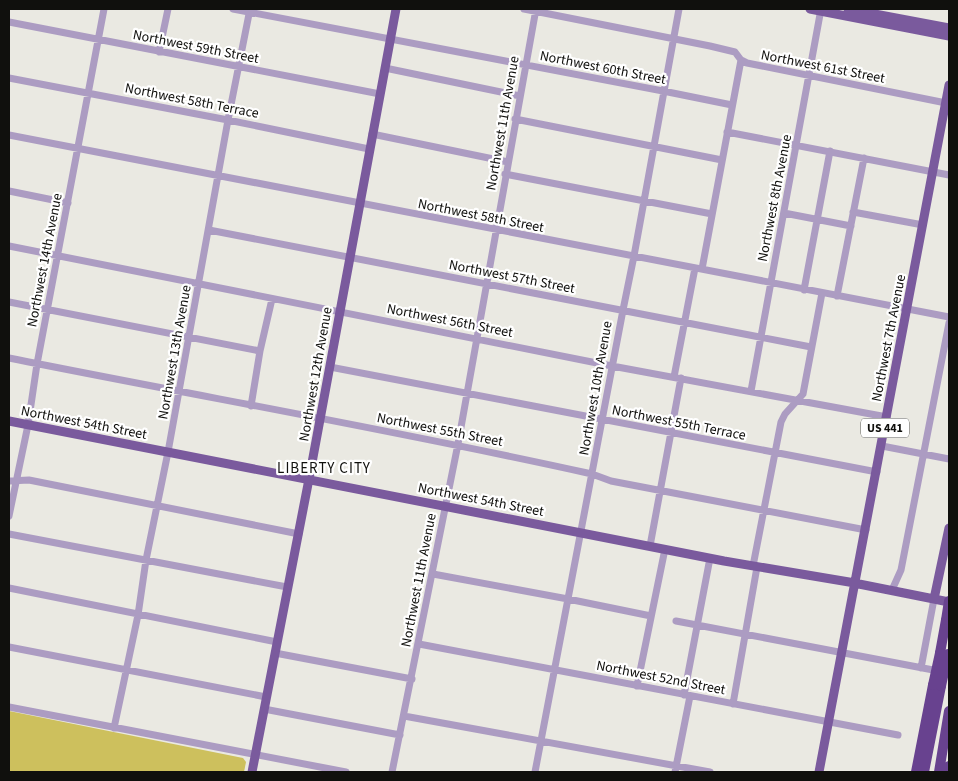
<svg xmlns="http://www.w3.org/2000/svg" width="958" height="781" viewBox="0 0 958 781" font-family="'Source Sans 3',sans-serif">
  <rect width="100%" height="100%" fill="#eae9e2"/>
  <path fill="#cdc05d" d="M 9,711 L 243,758 L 246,762 L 244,772 L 9,772 Z"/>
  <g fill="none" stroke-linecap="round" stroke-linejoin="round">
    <path stroke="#ac9cc2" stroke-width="7" d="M 233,9 L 663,91 L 732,105
      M 524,9 L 710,46 L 735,52 L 741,60 L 747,63 L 946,103
      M 9,22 L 380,94
      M 159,52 L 168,9
      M 385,68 L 520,96
      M 9,78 L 228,120 L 369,149
      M 515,119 L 722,160
      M 727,132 L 949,175
      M 372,134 L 508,162
      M 9,135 L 949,317
      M 505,174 L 712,214
      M 9,191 L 68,203
      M 853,212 L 923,225
      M 784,213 L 851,226
      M 209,230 L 811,347
      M 9,246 L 612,366 L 887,417
      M 702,269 L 741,60
      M 804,290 L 830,151
      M 837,296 L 864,158
      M 9,302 L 260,351
      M 9,358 C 203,397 399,431 592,474 L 611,481 L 866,530
      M 330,367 L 877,472
      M 674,377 L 695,268
      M 751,391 L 821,9
      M 251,406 L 260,351 L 272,299
      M 882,446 L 949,459
      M 9,481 L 29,480 L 299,534
      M 9,516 L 28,425 L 37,364 L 104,9
      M 9,534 L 287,587
      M 650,546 L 681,378
      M 753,566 L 781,422 L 785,414 L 803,394 L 822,293
      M 433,574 L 568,599 L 651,616
      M 9,588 L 277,642
      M 892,590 L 901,570 L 949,323
      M 676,621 L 949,673
      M 419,644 L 898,735
      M 9,647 L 266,697
      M 275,653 L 412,679
      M 921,668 L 934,599
      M 637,686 L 665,549
      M 684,695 L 710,558
      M 733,704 L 757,567
      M 9,707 L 346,772
      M 264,709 L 400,735
      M 404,716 L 710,772
      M 114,728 L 138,615 L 146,560 L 168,452 L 228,120 L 250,9
      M 392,772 L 458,444 L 536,9
      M 535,772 L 623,310 L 634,256 L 679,9
      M 675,772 L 690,696"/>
    <path stroke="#7a5a9d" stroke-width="9" d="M 810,9 L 949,36
      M 848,9 L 949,28
      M 9,421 L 724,561 L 849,582 L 949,602
      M 934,599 L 949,528
      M 252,772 L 309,479 L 396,9
      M 819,772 L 949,85"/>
    <path stroke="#68428f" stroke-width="10" d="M 940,653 L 946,620
      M 916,772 L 933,685
      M 924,772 L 941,686
      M 939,772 L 949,711
      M 948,772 L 949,766"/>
    <path stroke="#68428f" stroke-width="10" d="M 946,620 L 949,601
      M 933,685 L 940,653
      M 941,686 L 948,654"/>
  </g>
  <g text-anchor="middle" stroke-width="4.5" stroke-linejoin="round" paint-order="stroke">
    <rect fill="#fff" stroke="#585856" stroke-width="1" x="861" y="418.5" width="48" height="19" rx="4"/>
    <g font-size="12" font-weight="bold" fill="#10100d">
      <text x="885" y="432">US 441</text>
    </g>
    <g font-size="14" fill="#10100d" stroke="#fff">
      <text transform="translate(196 46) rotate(11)" y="5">Northwest 59th Street</text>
      <text transform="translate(823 66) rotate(11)" y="5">Northwest 61st Street</text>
      <text transform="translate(603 67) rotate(11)" y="5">Northwest 60th Street</text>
      <text transform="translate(192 100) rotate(11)" y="5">Northwest 58th Terrace</text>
      <text transform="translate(502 123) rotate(-80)" y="5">Northwest 11th Avenue</text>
      <text transform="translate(774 198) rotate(-79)" y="5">Northwest 8th Avenue</text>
      <text transform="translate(481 215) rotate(11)" y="5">Northwest 58th Street</text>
      <text transform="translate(44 260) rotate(-79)" y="5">Northwest 14th Avenue</text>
      <text transform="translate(512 276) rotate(11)" y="5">Northwest 57th Street</text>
      <text transform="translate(450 320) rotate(11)" y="5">Northwest 56th Street</text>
      <text transform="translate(888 338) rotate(-79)" y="5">Northwest 7th Avenue</text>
      <text transform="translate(174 352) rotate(-80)" y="5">Northwest 13th Avenue</text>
      <text transform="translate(315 374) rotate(-80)" y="5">Northwest 12th Avenue</text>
      <text transform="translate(595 388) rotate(-80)" y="5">Northwest 10th Avenue</text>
      <text transform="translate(84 422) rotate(11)" y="5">Northwest 54th Street</text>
      <text transform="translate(679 422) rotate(11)" y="5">Northwest 55th Terrace</text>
      <text transform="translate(440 429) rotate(11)" y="5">Northwest 55th Street</text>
      <text transform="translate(481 499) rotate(11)" y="5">Northwest 54th Street</text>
      <text transform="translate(418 580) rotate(-79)" y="5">Northwest 11th Avenue</text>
      <text transform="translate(661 677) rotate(11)" y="5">Northwest 52nd Street</text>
    </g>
    <g font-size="15" letter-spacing="1" fill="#10100d" stroke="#fff">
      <text x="324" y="473">LIBERTY CITY</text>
    </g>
  </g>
  <rect width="958" height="781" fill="none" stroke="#10100d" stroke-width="20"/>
</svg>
